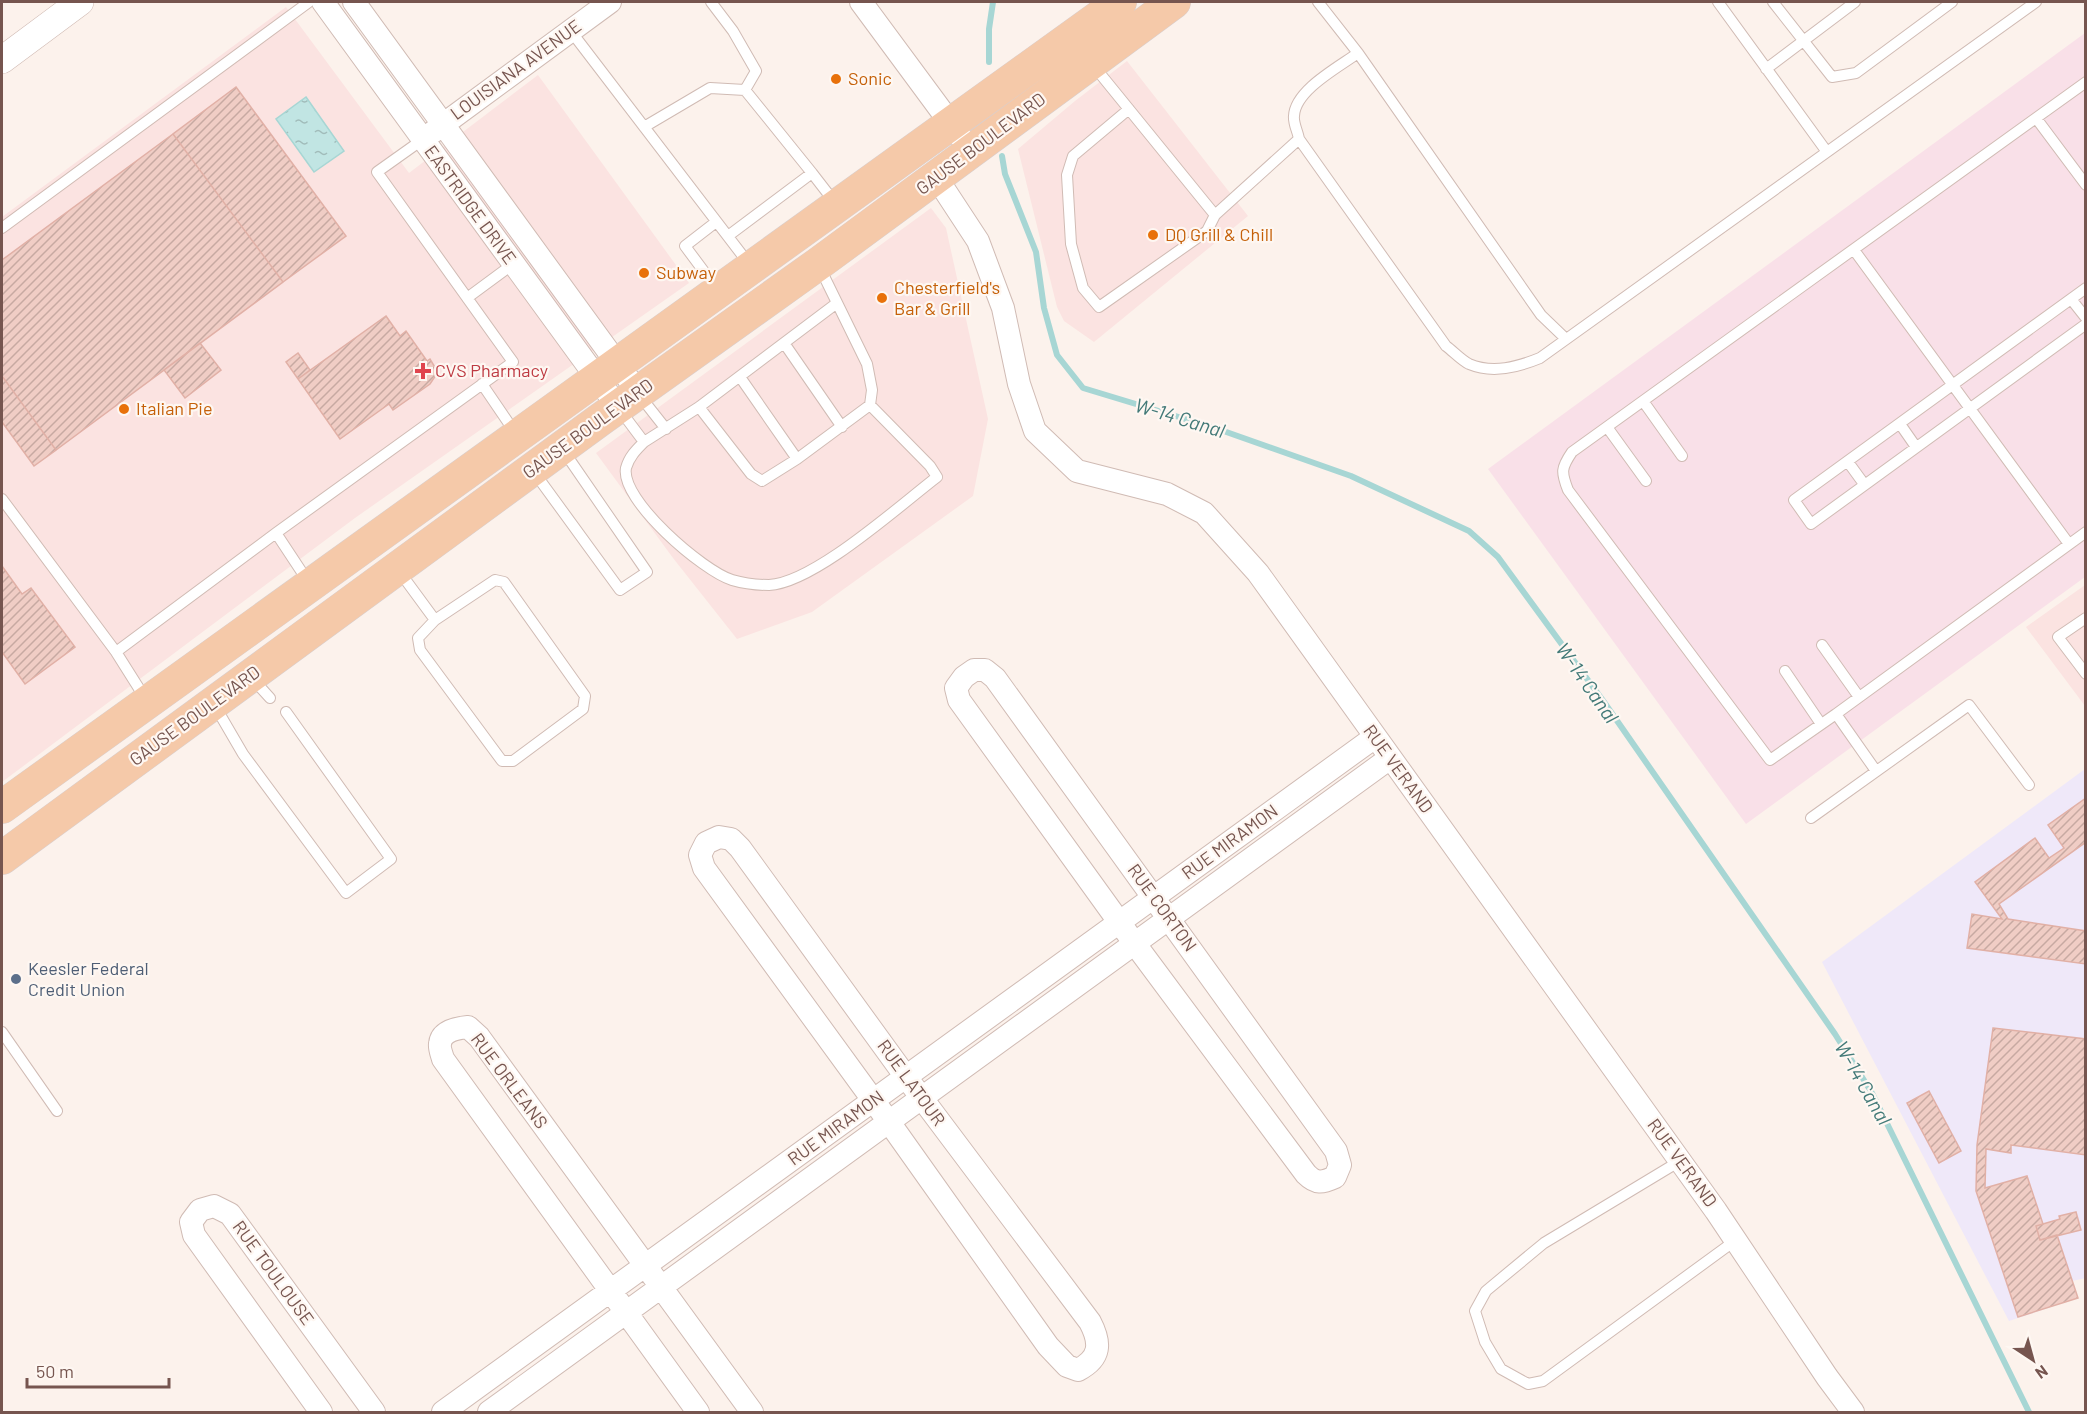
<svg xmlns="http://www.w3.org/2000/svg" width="2087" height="1414" viewBox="0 0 2087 1414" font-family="Barlow,sans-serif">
  <defs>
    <pattern id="water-ripples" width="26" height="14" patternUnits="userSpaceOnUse" patternTransform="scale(1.5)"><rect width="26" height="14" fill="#c1e5e3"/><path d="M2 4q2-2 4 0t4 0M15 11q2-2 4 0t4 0" fill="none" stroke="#a1bcba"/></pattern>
    <pattern id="building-hatch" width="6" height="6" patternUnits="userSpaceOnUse" patternTransform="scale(1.5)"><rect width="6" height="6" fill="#f0cdc5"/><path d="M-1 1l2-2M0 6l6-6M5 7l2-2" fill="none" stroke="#c7a9a2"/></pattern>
  </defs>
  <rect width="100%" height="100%" fill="#fcf2ec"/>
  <path fill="#fbe3e1" d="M 286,7 L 409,173 L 538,75 L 689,283 L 355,518 L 2,782 L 2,217 Z
    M 1127,61 L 1248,216 L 1094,342 L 1064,321 L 1057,307 L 1018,149 L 1075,101 Z
    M 931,208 L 946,228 L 988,419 L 973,496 L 812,612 L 737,639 L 673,558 L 596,453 Z
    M 2085,585 L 2085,706 L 2026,627 Z"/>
  <path fill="#efe8f9" d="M 2085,769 L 2086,1278 L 2072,1281 L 2078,1298 L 2009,1321 L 1822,962 Z"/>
  <path fill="#f9e0e8" d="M 2085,33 L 2085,577 L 1746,824 L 1488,469 Z"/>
  <path fill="url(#water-ripples)" stroke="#a7d6d4" stroke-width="1.5" d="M 306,97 L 344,151 L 314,172 L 276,119 Z"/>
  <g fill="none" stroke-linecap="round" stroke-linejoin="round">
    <path stroke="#a7d6d4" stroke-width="6" d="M 989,62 L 989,29 L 993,2
      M 1002,156 L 1005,174 L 1036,252 L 1044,308 L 1057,355 L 1083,388 L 1215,428 L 1351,476 L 1469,531 L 1498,557 L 1604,702 L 1835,1034 L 1872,1093 L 2029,1412"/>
  </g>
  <path fill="url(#building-hatch)" stroke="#e1b0a6" stroke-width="1.5" d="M 236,87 L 346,236 L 283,282 L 173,134 Z
    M 173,134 L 283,282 L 56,450 L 2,376 L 2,260 Z
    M 386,316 L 400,336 L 406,331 L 427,361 L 430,359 L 436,369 L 436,375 L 430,384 L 393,410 L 389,404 L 340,439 L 298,379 Z
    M 200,343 L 221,370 L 185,398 L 164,370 Z
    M 298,353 L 310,370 L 298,379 L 286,362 Z
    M 2,376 L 56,450 L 34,466 L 2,422 Z
    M 2,566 L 22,594 L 31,588 L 75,647 L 25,684 L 2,652 Z
    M 2086,798 L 2086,842 L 1999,904 L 2008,919 L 2086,931 L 2086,964 L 1967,948 L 1972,914 L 2002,919 L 1975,882 L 2035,838 L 2049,858 L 2064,848 L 2048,825 Z
    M 1993,1028 L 2086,1039 L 2086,1155 L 2011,1145 L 2011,1153 L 1986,1149 L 1985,1188 L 2027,1176 L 2043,1224 L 2036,1226 L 2040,1240 L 2057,1235 L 2078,1298 L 2018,1317 L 1976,1191 L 1977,1145 Z
    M 1929,1091 L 1961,1151 L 1939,1163 L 1907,1103 Z
    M 2076,1212 L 2081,1230 L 2040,1240 L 2036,1226 L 2060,1219 L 2059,1216 Z"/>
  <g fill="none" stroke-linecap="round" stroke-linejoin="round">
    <defs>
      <path id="service" d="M 711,2 L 733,31 L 756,71 L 745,90 L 812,173
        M 1318,2 L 1358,53 L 1541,315 L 1566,339
        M 1718,2 L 1827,152
        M 1773,2 L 1832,77 L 1856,73 L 1952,2
        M 570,30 L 749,264
        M 1358,53 C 1339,67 1295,90 1294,116 C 1293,123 1298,132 1299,139 L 1446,346 C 1453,351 1461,360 1469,364 C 1493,374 1518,367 1540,358 L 2036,2
        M 1093,65 L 1215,215 L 1207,231 L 1099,307 L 1083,288 L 1071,244 L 1067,175 L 1073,156 L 1129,109
        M 1766,69 L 1855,2
        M 2086,82 L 2036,118 L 2086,185
        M 644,127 L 710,88 L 745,90
        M 1215,215 L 1299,139
        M 716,222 L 685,246 L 717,289
        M 2,228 L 309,2
        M 728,236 L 812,173 L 836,204
        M 1854,250 L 2069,544
        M 2086,288 L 1794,500 L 1811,524 L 2086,324
        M 467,298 L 513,264
        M 2071,299 L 2086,318
        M 784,343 L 842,427
        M 740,377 L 797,459
        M 482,384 L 516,434
        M 640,396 L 666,429
        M 1643,401 L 1682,456
        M 699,407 L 751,474 L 762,481 L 797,459 L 870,405 L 872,390 L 867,364 L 819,266
        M 620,410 L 644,442 C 636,450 629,457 626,468 C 620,500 703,571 732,580 C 742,583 758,585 769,585 C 814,583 899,506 937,477 L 930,466 L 870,405
        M 1900,424 L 1916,447
        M 1607,427 L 1646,481
        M 644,442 L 699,407 L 837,303
        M 1848,462 L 1864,484
        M 534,472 L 620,590 L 647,572 L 563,450
        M 2,499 L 116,652 L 145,698
        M 276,533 L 309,583
        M 399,571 L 435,620 L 418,638 L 420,650 L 502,761 L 513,761 L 583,709 L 585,696 L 504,582 L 495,580 L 435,620
        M 2086,618 L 2058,637 L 2086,674
        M 1822,645 L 1859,697
        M 116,652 L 276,533 L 513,362 L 377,172 L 422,140
        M 1785,671 L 1821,724
        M 252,678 L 270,698
        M 215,706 L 243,754 L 346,893 L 391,859 L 286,712
        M 1836,714 L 2086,532
        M 1876,771 L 1836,714 L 1770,760 L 1568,490 C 1561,472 1561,468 1572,452 L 2036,118
        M 1811,818 L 1969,705 L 2029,785
        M 2,1032 L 57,1111
        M 1680,1161 L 1544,1243 L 1486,1291 L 1475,1311 L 1485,1342 L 1501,1369 L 1528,1384 L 1543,1381 L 1736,1240"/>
      <path id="minor" d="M 323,2 L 618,407
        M 354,2 L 638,392
        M 861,2 L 960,136
        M 433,132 L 610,2
        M 936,177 L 978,241 L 1003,308 L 1019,384 L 1035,431 L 1077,471 L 1167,494 L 1204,513 L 1258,573 L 1716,1211 L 1827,1377 L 1853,1412
        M 974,670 L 985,670 L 995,678 L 1336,1151 L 1340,1165 L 1335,1177 C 1322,1183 1316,1184 1306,1174 L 1135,944 L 959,700 L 956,688 L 964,677 Z
        M 719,837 L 731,839 L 740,848 L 906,1077 L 1090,1322 C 1101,1343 1101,1358 1078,1370 L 1067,1366 L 1048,1346 L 889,1122 L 704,868 L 700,855 L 706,843 Z
        M 321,1412 L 194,1235 L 191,1222 L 200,1210 L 214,1206 L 230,1214 L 374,1412
        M 443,1412 L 1375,737
        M 489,1412 L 1390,758
        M 698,1412 L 443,1059 C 442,1055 439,1048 440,1044 C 441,1031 457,1028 468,1027 L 479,1037 L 752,1412"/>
      <path id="tertiary" d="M 2,60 L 80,2"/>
      <path id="primary" d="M 2,807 L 1120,2
        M 2,858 L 601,419 L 818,264 L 1174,2"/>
    </defs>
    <use href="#service" stroke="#d0bbb4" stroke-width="12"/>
    <use href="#minor" stroke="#d0bbb4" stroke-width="24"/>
    <use href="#tertiary" stroke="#d0bbb4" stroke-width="28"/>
    <use href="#primary" stroke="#d9cfce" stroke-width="34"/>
    <use href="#service" stroke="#fff" stroke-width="10"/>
    <use href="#minor" stroke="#fff" stroke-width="22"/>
    <use href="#tertiary" stroke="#fff" stroke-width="27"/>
    <use href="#primary" stroke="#f5c9a9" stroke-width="33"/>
  </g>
  <g fill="#e8710a" stroke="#fef7f2" stroke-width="2">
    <circle cx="836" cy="79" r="6"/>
    <circle cx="1153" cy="235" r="6"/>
    <circle cx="644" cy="273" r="6"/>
    <circle cx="882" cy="298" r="6"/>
    <circle cx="124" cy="409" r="6"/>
  </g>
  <path fill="#e0444e" stroke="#fef7f2" stroke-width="2" d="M420 362h6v6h6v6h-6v6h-6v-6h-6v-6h6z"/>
  <circle fill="#5c6f8a" stroke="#fef7f2" stroke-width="2" cx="16" cy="979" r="6"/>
  <g text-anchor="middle" stroke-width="4.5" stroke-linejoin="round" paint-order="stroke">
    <g font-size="18" fill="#76554f" stroke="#fef7f2">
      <text transform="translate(516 70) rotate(-36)" y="6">LOUISIANA AVENUE</text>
      <text transform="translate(981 144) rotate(-37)" y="6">GAUSE BOULEVARD</text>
      <text transform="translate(470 205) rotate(54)" y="6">EASTRIDGE DRIVE</text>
      <text transform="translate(588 429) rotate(-36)" y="6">GAUSE BOULEVARD</text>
      <text transform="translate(195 716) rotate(-36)" y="6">GAUSE BOULEVARD</text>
      <text transform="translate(1398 769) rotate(54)" y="6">RUE VERAND</text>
      <text transform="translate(1230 842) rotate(-36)" y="6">RUE MIRAMON</text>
      <text transform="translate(1162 908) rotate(54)" y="6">RUE CORTON</text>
      <text transform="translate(509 1081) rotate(53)" y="6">RUE ORLEANS</text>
      <text transform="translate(911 1083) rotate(54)" y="6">RUE LATOUR</text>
      <text transform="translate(836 1128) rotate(-36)" y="6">RUE MIRAMON</text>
      <text transform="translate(1682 1163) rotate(54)" y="6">RUE VERAND</text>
      <text transform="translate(273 1273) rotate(54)" y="6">RUE TOULOUSE</text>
    </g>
    <g font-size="18" fill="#c56008" stroke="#fef7f2" text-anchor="start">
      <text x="848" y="85">Sonic</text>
      <text x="1165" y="241">DQ Grill &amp; Chill</text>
      <text x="656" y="279">Subway</text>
      <text x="894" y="294">Chesterfield's<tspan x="894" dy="21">Bar &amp; Grill</tspan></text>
      <text x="136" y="415">Italian Pie</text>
    </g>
    <g font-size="18" fill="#be3a42" stroke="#fef7f2" text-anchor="start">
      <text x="435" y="377">CVS Pharmacy</text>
    </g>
    <g font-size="18" fill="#4e5e75" stroke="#fef7f2" text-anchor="start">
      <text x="28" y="975">Keesler Federal<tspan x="28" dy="21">Credit Union</tspan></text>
    </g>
    <g font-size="20" font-style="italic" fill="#437a78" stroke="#fef7f2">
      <text transform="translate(1180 418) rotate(17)" y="7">W-14 Canal</text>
      <text transform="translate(1587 683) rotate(55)" y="7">W-14 Canal</text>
      <text transform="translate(1863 1083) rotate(60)" y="7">W-14 Canal</text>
    </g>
  </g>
  <rect width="2087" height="1414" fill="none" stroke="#76554f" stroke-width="6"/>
  <g transform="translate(2033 1360) rotate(144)" stroke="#fef7f2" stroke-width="4.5" paint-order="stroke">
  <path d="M0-4.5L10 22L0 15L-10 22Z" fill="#76554f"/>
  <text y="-9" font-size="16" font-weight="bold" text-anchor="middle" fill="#76554f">N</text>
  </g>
  <path d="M27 1378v9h142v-9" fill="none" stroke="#76554f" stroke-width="3"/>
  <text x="36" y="1378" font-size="18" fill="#76554f" stroke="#fef7f2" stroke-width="4.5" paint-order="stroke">50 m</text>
</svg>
